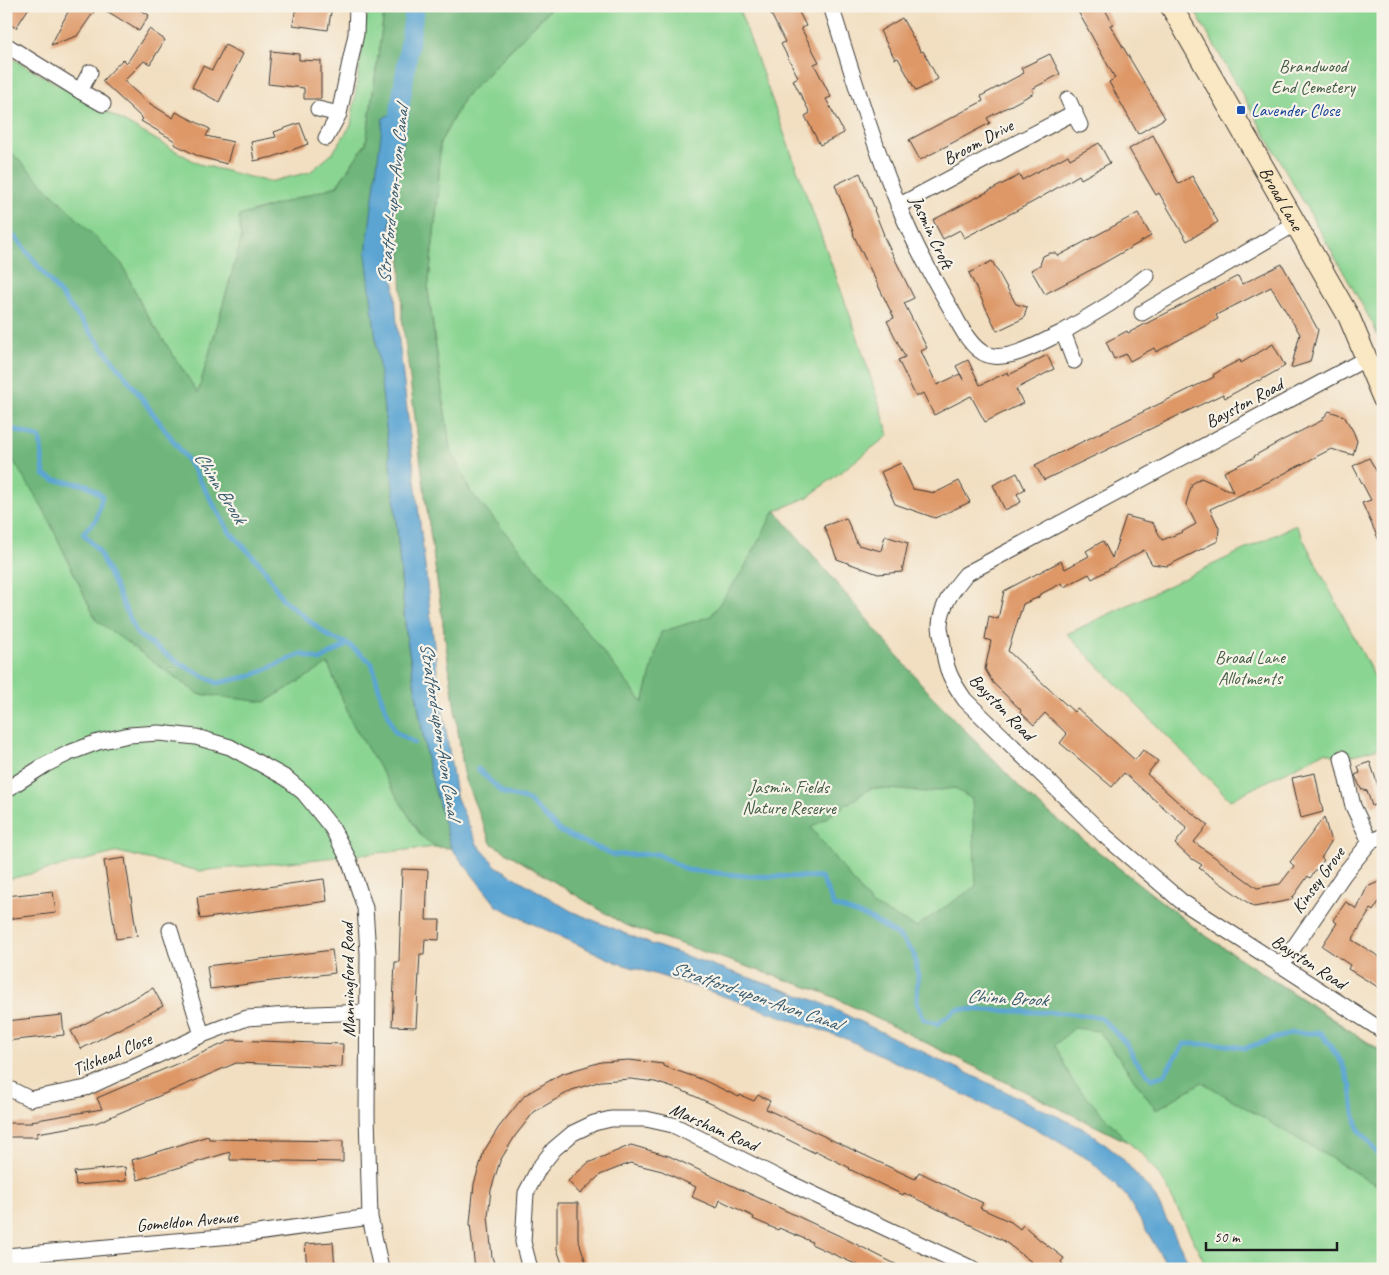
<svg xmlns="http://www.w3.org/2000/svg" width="1389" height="1275" viewBox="0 0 1389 1275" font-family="Caveat,sans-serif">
  <rect width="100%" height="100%" fill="#f7f3e8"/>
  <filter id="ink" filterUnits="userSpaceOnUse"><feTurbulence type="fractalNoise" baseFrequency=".02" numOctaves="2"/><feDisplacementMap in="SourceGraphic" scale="10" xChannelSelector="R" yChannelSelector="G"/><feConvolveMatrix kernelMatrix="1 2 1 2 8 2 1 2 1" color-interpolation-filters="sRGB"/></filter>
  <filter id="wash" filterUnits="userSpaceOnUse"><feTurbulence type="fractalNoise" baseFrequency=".0096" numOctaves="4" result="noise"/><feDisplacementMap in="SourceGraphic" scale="20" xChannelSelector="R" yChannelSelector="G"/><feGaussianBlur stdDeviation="1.12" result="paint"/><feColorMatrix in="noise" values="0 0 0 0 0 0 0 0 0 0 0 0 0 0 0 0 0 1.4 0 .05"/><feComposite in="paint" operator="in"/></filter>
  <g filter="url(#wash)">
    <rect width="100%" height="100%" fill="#f2dfc1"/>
    <path fill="#8ad592" stroke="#537857" d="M 368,6 L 385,6 L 366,143 L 337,186 L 239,216 L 241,241 L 198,393 L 428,765 L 451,848 L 436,847 L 200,871 L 118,852 L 6,880 L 6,55 L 199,164 L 269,182 L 310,172 L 332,154 L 351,125 Z
      M 553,6 L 738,6 L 856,332 L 889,435 L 808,497 L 775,511 L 929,693 L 1029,797 L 1200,932 L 1383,1052 L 1383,1138 L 1202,1081 L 1383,1189 L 1383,1269 L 1208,1269 L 1164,1182 L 1146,1158 L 1128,1142 L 825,993 L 625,925 L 491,843 L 465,780 L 425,495 L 470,490 L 450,448 L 428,290 L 438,196 L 440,143 L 464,98 Z
      M 1192,6 L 1383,6 L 1383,349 L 1373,324 Z
      M 1296,525 L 1383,693 L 1383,747 L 1342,758 L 1325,752 L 1230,800 L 1067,634 Z"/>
    <path fill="#6fb67c" stroke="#46694c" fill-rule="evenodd" d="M 385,6 L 553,6 L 464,98 L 440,143 L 438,196 L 428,290 L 450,448 L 470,491 L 556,592 L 643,703 L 661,632 L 711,616 L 743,570 L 775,510 L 929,693 L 1029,797 L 1200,932 L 1383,1053 L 1383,1189 L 1202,1082 L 1156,1110 L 1099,1031 L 1074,1028 L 1055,1045 L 1073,1082 L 1128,1142 L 825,993 L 625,925 L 491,843 L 465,780 L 425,495 L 402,318 L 400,226 L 390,224 L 408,105 L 383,119 L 394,496 L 406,634 L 428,765 L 451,848 L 436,847 L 421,836 L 352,723 L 328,664 L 265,702 L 198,694 L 96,620 L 43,508 L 6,449 L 6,147 L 122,264 L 144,310 L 198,393 L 241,241 L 239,216 L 337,186 L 366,143 ZM 871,788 L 928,792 L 954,788 L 972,799 L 976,886 L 916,927 L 872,905 L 811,828 Z"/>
    <path fill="#5ba5d3" stroke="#3c6078" d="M 409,104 L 390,224 L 397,323 L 437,671 L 456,796 L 477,844 L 496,866 L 571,911 L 651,944 L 817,1001 L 1088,1131 L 1121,1157 L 1154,1195 L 1192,1269 L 1169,1269 L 1126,1196 L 1091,1161 L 1042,1132 L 849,1040 L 697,987 L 618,963 L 529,922 L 497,906 L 451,848 L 428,765 L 406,634 L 394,496 L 366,254 L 383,118 Z"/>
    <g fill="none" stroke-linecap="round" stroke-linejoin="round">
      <path stroke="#5ba5d3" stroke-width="5" d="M 6,231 L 16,238 L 126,377 L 189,462 L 229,531 L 263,567 L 283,600 L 330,637 L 348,644 L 372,663 L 382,700 L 395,732 L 414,743
        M 6,427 L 40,438 L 44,475 L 55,480 L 87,485 L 102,496 L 96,520 L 83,533 L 98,550 L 137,634 L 179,663 L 217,683 L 251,676 L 301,654 L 320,660 L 348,644
        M 478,769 L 503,793 L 528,800 L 561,832 L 614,855 L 657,854 L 687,870 L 747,876 L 821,877 L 834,906 L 869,918 L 899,936 L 914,954 L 918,975 L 917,1002 L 924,1019 L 937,1024 L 957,1009 L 1066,1013 L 1100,1017 L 1126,1043 L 1135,1060 L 1152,1079 L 1164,1075 L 1184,1044 L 1219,1044 L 1245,1048 L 1292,1033 L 1321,1033 L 1342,1063 L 1351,1087 L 1354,1112 L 1358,1128 L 1383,1160"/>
      <path stroke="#5ba5d3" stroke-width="19" d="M 396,134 L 415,6"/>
    </g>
    <g id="blocks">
      <path fill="#de9867" d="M 6,6 L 30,6 L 16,28 L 6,22 Z
        M 71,6 L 98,6 L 77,36 L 51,45 Z
        M 99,6 L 133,6 L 149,15 L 139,31 Z
        M 296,6 L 332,6 L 328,30 L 293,25 Z
        M 767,6 L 796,6 L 806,26 L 801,28 L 819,62 L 814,64 L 831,97 L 826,99 L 844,133 L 820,145 L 805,116 L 810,113 L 793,80 L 798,77 L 781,44 L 785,42 Z
        M 1075,6 L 1103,6 L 1113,24 L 1110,25 L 1165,118 L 1138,134 L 1109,82 L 1115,78 Z
        M 902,18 L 921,52 L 923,51 L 938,79 L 916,91 L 898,58 L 895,59 L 880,31 Z
        M 149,29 L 165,40 L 150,64 L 144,61 L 124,81 L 146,101 L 173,118 L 176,112 L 210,129 L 206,136 L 233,142 L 227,164 L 200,157 L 174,144 L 175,141 L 141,121 L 143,119 L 102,81 L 123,59 L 127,63 Z
        M 225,45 L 243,54 L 219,102 L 192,87 L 203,66 L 212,70 Z
        M 271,51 L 299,54 L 299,60 L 321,61 L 321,99 L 304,99 L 304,88 L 268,84 Z
        M 1050,54 L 1060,74 L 1032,89 L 1034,93 L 987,118 L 990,123 L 920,160 L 909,140 L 983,101 L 981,96 L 1024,73 L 1021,68 Z
        M 300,123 L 308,144 L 273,157 L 254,161 L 251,142 L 276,137 L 274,132 Z
        M 1153,135 L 1179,184 L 1192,176 L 1218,222 L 1187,241 L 1159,193 L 1156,195 L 1129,149 Z
        M 1099,143 L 1110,163 L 1081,179 L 1079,175 L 1033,202 L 964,238 L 960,230 L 943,239 L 933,220 L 1020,175 L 1022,180 L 1068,155 L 1070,159 Z
        M 860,173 L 875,209 L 874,210 L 884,235 L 883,235 L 914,298 L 904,303 L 927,348 L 921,351 L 937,385 L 960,374 L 964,381 L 956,366 L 968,360 L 980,385 L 1008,372 L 1009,375 L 1047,355 L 1054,369 L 1016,389 L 1023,403 L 985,422 L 971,396 L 934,415 L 923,393 L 916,397 L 898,360 L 905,357 L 887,321 L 894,318 L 853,234 L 854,234 L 835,185 Z
        M 1138,213 L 1151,236 L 1102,264 L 1045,294 L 1031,270 L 1040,265 L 1043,256 L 1050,253 L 1056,253 L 1058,256 Z
        M 992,261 L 1016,304 L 1027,307 L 1024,318 L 997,331 L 969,273 Z
        M 1282,264 L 1318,330 L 1310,362 L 1291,368 L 1300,334 L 1271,287 L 1216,315 L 1218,319 L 1156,352 L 1154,348 L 1130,361 L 1126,354 L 1114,359 L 1106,342 L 1127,331 L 1128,333 L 1238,276 L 1242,284 Z
        M 1273,344 L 1285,366 L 1259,381 L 1258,380 L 1225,398 L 1223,394 L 1044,480 L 1035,465 L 1214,377 L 1213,375 L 1226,367 L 1240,360 L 1241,363 Z
        M 1329,411 L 1344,416 L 1353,431 L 1357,441 L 1353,455 L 1331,449 L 1268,482 L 1210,509 L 1219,528 L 1218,541 L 1167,566 L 1152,564 L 1144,550 L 1092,579 L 1089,574 L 1064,587 L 1062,583 L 1039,595 L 1039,597 L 1023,604 L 1008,651 L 1074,712 L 1077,708 L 1135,760 L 1143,750 L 1158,761 L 1147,774 L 1178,802 L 1208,825 L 1194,842 L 1257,888 L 1280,884 L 1294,866 L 1290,862 L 1324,817 L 1331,842 L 1321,858 L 1324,860 L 1310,878 L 1308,876 L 1291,900 L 1254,907 L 1199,868 L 1202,865 L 1189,857 L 1175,844 L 1187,828 L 1141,788 L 1124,773 L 1112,787 L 1060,743 L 1067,734 L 1045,713 L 1034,725 L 1020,712 L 1021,710 L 993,683 L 985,669 L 991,641 L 985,639 L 989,616 L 998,619 L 1004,591 L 1061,561 L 1065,569 L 1089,556 L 1086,551 L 1103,541 L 1112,558 L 1126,516 L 1153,523 L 1162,540 L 1180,533 L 1196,524 L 1186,504 L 1192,484 L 1201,478 L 1233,492 L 1224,472 L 1255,457 L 1254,456 L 1283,440 L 1321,421 Z
        M 1369,458 L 1383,483 L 1383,549 L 1362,503 L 1371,500 L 1353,466 Z
        M 901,463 L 913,489 L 935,493 L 959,481 L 970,502 L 935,518 L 895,504 L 881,472 Z
        M 1017,473 L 1025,489 L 1017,494 L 1021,502 L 1005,510 L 993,485 Z
        M 846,518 L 858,545 L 881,551 L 885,536 L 908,543 L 902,572 L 878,574 L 837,559 L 824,526 Z
        M 1370,762 L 1383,800 L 1383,802 L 1372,806 L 1367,791 L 1361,789 L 1355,775 L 1360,773 L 1358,766 Z
        M 1315,773 L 1323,812 L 1301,818 L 1292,778 Z
        M 125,858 L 137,936 L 116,939 L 104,861 Z
        M 402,869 L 428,870 L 426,920 L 440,920 L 439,940 L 425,939 L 424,954 L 420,954 L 416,1027 L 392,1026 L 395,962 L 399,962 Z
        M 324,879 L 327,901 L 200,919 L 197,897 Z
        M 1383,880 L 1383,898 L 1380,900 L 1373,911 L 1371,909 L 1352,940 L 1383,959 L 1383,990 L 1348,969 L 1350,965 L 1322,946 L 1337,923 L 1333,920 L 1346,902 L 1357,909 L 1367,887 Z
        M 53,891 L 56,913 L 6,919 L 6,896 Z
        M 332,950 L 335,973 L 210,989 L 207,966 Z
        M 153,988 L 163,1006 L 81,1049 L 71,1031 Z
        M 62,1015 L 64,1035 L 6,1041 L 6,1021 Z
        M 232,1040 L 343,1044 L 342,1067 L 236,1063 L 96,1123 L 37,1133 L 37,1137 L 6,1137 L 6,1123 L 32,1123 L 31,1121 L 102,1109 L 97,1098 Z
        M 629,1060 L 663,1064 L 663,1066 L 701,1079 L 739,1097 L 740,1095 L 754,1101 L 758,1095 L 770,1101 L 766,1109 L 915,1179 L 919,1172 L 983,1203 L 980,1208 L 1011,1222 L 1020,1229 L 1023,1225 L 1039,1239 L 1064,1258 L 1061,1262 L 1068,1269 L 1041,1269 L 1004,1241 L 904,1193 L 903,1195 L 849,1169 L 850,1168 L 816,1151 L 815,1153 L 758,1125 L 683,1091 L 655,1082 L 631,1079 L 601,1081 L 572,1090 L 534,1112 L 515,1136 L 500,1161 L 491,1190 L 488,1216 L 492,1257 L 496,1269 L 475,1269 L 470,1223 L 474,1184 L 484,1151 L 499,1127 L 525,1095 L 561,1074 L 601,1062 Z
        M 208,1136 L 209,1139 L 343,1141 L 343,1162 L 230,1160 L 230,1152 L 138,1180 L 132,1160 Z
        M 631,1145 L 669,1156 L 844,1238 L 905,1269 L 866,1269 L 811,1244 L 812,1242 L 779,1228 L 778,1230 L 753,1219 L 754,1217 L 720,1200 L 717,1208 L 692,1197 L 696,1187 L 662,1171 L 630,1163 L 600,1175 L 580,1194 L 568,1181 L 588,1163 Z
        M 125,1167 L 126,1181 L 76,1185 L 74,1172 Z
        M 557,1203 L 578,1203 L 578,1238 L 588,1269 L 564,1269 L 557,1249 Z
        M 333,1242 L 335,1269 L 307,1269 L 305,1244 Z"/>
    </g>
  </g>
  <g filter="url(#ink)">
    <use href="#blocks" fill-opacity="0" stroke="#3c3935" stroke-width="1"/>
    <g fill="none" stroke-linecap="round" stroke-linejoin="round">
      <defs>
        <path id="street" d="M 831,6 C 852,72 872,140 898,204 C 912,240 931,275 951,309 C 959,324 971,350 988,355 C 1010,362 1043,341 1063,332 L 1074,361
          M 6,45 L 80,91 L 103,104
          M 80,91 L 90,72
          M 1068,99 L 1080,125
          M 318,109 L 339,114
          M 326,138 L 339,114 L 356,34 L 357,6
          M 898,206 L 1075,112
          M 1142,313 L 1295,224
          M 1063,332 L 1111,303 L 1147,276
          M 1367,358 L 966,574 C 954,588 941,605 940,625 C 940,631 942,638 943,644 C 945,669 951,680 965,700 L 1105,836 L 1181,901 L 1383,1031
          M 1342,758 L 1353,806 L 1370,842
          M 6,791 L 12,786 L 45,765 L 69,753 L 98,742 L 129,735 L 159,733 L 196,737 L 230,747 L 286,778 L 304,793 L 332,828 L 349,860 L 365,908 L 368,953 L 367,1116 L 370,1217 L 381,1269
          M 170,930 L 202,1035
          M 1281,966 L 1344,874 L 1370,842 L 1383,836
          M 6,1087 L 30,1099 L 86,1088 L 202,1035 L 247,1018 L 288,1015 L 367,1012
          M 6,1256 L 243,1235 L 370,1217
          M 530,1269 L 523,1242 L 526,1193 L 539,1168 L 554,1149 L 573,1133 L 594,1123 L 611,1119 L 646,1119 L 673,1125 L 781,1179 L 973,1269"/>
        <g id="secondary">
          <path id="s1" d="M 1171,6 L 1349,317 L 1383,398"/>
        </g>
      </defs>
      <use href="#street" stroke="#3c3935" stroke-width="17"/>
      <use href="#secondary" stroke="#3c3935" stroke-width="23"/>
      <use href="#street" stroke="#fff" stroke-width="15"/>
      <use href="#secondary" stroke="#fae7c3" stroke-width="21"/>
    </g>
  </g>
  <rect fill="#1a4fb4" stroke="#f7f3e8" stroke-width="2" x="1236" y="105" width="10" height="10" rx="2.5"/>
  <g text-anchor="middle" stroke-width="4.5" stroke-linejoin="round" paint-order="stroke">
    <g font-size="18" fill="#425d45" stroke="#f7f3e8">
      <text x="1313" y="72">Brandwood<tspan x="1313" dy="21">End Cemetery</tspan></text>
      <text x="1250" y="663">Broad Lane<tspan x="1250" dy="21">Allotments</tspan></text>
      <text x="789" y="793">Jasmin Fields<tspan x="789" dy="21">Nature Reserve</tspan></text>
    </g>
    <g font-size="18" fill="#164399" stroke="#f7f3e8" text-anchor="start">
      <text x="1251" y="116">Lavender Close</text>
    </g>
    <g font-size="18" fill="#1c1c1c" stroke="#f7f3e8">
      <text transform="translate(978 142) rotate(-28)" y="6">Broom Drive</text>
      <text dy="6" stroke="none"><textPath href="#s1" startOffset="222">Broad Lane</textPath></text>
      <text transform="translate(932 232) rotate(65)" y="6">Jasmin Croft</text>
      <text transform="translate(1244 403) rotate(-28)" y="6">Bayston Road</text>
      <text transform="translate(1002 707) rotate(46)" y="6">Bayston Road</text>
      <text transform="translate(1318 880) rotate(-54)" y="6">Kinsey Grove</text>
      <text transform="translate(1309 962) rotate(33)" y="6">Bayston Road</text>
      <text transform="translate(348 980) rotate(-91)" y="6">Manningford Road</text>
      <text transform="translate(112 1054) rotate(-23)" y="6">Tilshead Close</text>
      <text transform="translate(714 1127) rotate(24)" y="6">Marsham Road</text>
      <text transform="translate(187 1221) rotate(-5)" y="6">Gomeldon Avenue</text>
    </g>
    <g font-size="19" font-style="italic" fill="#385a6e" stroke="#f7f3e8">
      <text transform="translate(392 195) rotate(-84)" y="7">Stratford-upon-Avon Canal</text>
      <text transform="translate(221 487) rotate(58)" y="7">Chinn Brook</text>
      <text transform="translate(441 730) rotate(81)" y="7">Stratford-upon-Avon Canal</text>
      <text transform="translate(756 995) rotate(19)" y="7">Stratford-upon-Avon Canal</text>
      <text transform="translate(1007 997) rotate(3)" y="7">Chinn Brook</text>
    </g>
  </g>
  <rect width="1389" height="1275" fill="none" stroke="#f7f3e8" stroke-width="25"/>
  <path d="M1206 1242v8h131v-8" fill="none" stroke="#1c1c1c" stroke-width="2.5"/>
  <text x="1214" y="1242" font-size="15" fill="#1c1c1c" stroke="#f7f3e8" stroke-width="4" paint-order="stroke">50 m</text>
</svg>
